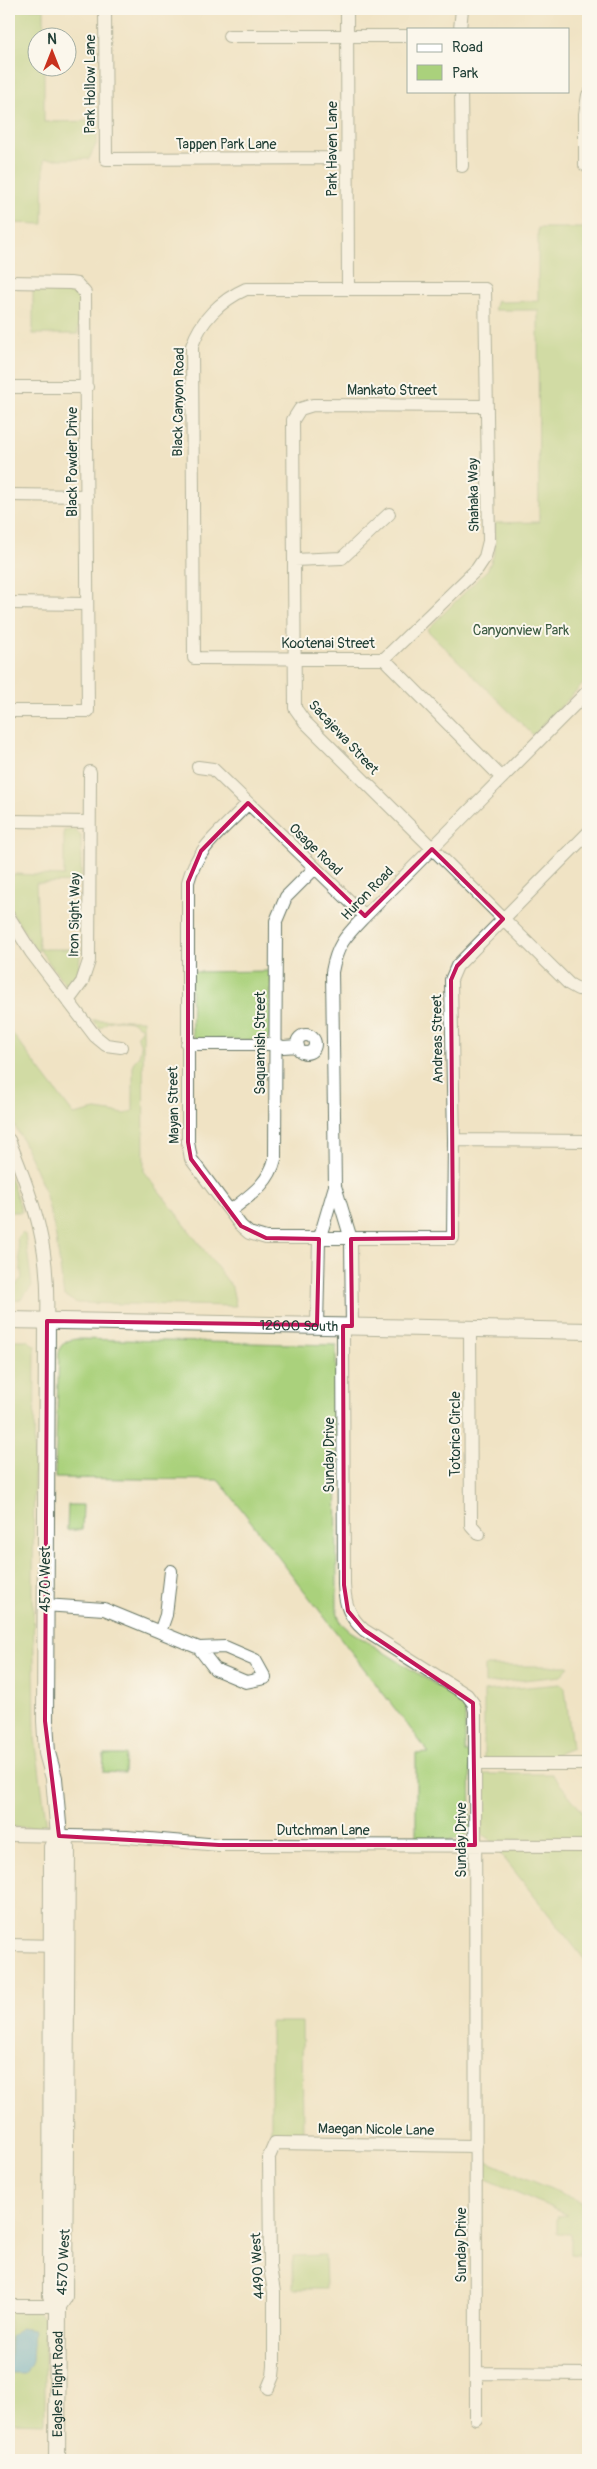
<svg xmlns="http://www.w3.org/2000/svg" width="597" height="2469" viewBox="0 0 597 2469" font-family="Pangolin,sans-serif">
  <rect width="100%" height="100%" fill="#fbf7ec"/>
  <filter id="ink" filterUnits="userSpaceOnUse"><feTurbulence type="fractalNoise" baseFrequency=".02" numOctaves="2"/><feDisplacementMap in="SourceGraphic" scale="10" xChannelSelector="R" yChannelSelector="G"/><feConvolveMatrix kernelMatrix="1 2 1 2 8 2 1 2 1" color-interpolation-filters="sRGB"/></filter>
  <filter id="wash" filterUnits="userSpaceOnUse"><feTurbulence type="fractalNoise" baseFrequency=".0096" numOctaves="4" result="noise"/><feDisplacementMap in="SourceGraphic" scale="20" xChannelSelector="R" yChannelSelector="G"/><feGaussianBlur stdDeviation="1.12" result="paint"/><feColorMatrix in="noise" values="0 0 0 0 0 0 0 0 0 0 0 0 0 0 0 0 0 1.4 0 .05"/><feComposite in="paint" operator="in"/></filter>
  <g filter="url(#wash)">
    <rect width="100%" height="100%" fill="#f0e3c4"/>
    <path fill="#aad17c" stroke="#648758" d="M 9,9 L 44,9 L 44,37 L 38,38 L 38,68 L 44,68 L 44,122 L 97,121 L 97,142 L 89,159 L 44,159 L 43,224 L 9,223 Z
      M 538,228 L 588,228 L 588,679 L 533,735 L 427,630 L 488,569 L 495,552 L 495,523 L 539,522 L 538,310 L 494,310 L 497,300 L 501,302 L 538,301 Z
      M 33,288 L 75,290 L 79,299 L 78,334 L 33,334 Z
      M 64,830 L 75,830 L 81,835 L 81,882 L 36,883 L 39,949 L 81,949 L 78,973 L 69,985 L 64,983 L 39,949 L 37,952 L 9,908 L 9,875 L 14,875 L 14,874 L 64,876 Z
      M 271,971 L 271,1034 L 267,1040 L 196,1039 L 192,1034 L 191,972 Z
      M 119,1019 L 108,1022 L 100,1028 L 92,1020 L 143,1020 L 144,1171 L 232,1287 L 236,1306 L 77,1303 L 64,1296 L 55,1231 L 44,1189 L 23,1141 L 9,1116 L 9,1029 L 74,1115 L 96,1110 L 125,1114 L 133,1111 L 133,1063 L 139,1056 L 141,1046 L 137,1035 L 142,1028 L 131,1021 Z
      M 9,1174 L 22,1212 L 9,1212 Z
      M 23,1232 L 25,1234 L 32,1286 L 21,1299 L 9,1302 L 9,1290 L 12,1289 L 22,1278 L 17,1238 Z
      M 77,1339 L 336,1345 L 337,1611 L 341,1623 L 350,1631 L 460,1700 L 465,1709 L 465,1753 L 470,1753 L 471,1830 C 460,1845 433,1839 416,1839 L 416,1754 L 429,1753 L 219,1480 L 55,1478 L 59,1350 C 63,1342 68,1340 77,1339 Z
      M 9,1340 L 27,1340 L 35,1346 L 33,1589 L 35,1738 L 47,1827 L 9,1827 Z
      M 68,1505 L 83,1505 L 82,1530 L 67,1530 Z
      M 485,1666 L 569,1666 L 561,1676 L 485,1684 Z
      M 560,1684 L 565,1688 L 572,1748 L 547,1758 L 484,1760 L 484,1691 Z
      M 104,1755 L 126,1755 L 125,1773 L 103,1772 Z
      M 481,1774 L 552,1774 L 588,1819 L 588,1964 L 489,1839 L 481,1834 Z
      M 271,2022 L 302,2022 L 303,2137 L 271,2137 Z
      M 482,2159 L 588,2205 L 588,2240 L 581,2248 L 579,2255 L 571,2254 L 571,2234 L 557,2234 L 557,2216 L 568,2215 L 482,2177 Z
      M 325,2255 L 326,2289 L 293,2289 L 293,2256 Z
      M 9,2312 L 38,2312 L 45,2320 L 45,2423 L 9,2422 Z"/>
    <path fill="#58aed4" stroke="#3c7684" d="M 20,2328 L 34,2330 L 32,2361 L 25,2374 L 9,2374 L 11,2337 Z"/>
  </g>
  <g filter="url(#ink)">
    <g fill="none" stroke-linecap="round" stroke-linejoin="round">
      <defs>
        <path id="minor" d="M 105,9 L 106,159 L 346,158
          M 347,9 L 348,289
          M 460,29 L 462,9
          M 229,36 L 408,36
          M 461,91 L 462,166
          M 585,165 L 585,114 L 588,95
          M 9,282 L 70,283 L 77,284 L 85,293 L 88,711 L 9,711
          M 9,387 L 87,387
          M 486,406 L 313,405 L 300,409 L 293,420 L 295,708 L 305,722 L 569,984 L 578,989 L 588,990
          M 9,495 L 87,496
          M 294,560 L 342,558 L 389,514
          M 9,603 L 87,604
          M 384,659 L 477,569 L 485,557 L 489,541 L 485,289 L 246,289 C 221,300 200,321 192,346 L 194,658 L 384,659 L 502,778
          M 198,767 L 213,769 L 365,916
          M 248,803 C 224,830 198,845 188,882 L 188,1142 L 191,1159 L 241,1226 L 249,1233 L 266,1238 L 453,1238 L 454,1140 L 451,980 L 457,966 L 588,833
          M 9,821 L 89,822
          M 9,917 L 31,952 L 95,1036 L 106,1045 L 121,1047
          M 68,1001 L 82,982 L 89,961 L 90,772
          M297 1044a9 9 0 1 1 18 0a9 9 0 1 1-18 0Z
          M 187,1044 L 275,1044 L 283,1047 L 298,1046
          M 9,1140 C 36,1206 50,1248 47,1321
          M 454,1140 L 588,1141
          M 230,1211 C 249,1196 269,1184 275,1159 L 276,921 L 286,897 L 314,869
          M 317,1325 L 319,1240 L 335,1186
          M 343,1326 L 344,1585 C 345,1604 349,1617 364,1630 L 467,1695 L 473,1703 L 475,1711 L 476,2419
          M 352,1326 L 351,1239 L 335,1186 L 332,972 C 337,944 346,936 365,916 L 588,691
          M 470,1330 L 471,1525 L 479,1534
          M 44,1605 L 104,1609 L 199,1648 L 225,1647 L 255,1660 L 265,1678 L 246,1682 L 215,1669 L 199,1648
          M 160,1632 L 166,1615 L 171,1571
          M 476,1764 L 588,1764
          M 9,1835 L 127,1837 L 219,1845 L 588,1846
          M 9,1945 L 60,1946
          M 9,2306 L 58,2306
          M 476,2373 L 588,2374
          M 268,2388 L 273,2376 L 274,2366 L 274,2292 L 270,2267 L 269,2157 L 275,2143 L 476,2146"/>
        <g id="major">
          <path id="s1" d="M 9,1320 L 588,1331"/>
          <path d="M 47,1321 L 45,1721 L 47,1753 L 54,1778 L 59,1836 L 67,1848 L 64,2297 L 58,2306"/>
          <path d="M 58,2306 L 51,2296 L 52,1847 L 59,1836"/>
          <path id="s2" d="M 57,2460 L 58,2306"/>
        </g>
      </defs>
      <use href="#minor" stroke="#687766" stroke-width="14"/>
      <use href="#major" stroke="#687766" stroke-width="18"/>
      <use href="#minor" stroke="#fff" stroke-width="12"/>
      <use href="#major" stroke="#fff" stroke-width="16"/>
    </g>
  </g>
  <path d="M0 0H597V2469H0ZM 248,803 L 365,916 L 432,849 L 503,919 L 457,966 L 451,980 L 453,1238 L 351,1239 L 352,1326 L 343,1326 L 344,1585 L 348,1611 L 364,1630 L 473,1703 L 475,1845 L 219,1845 L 59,1836 L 45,1721 L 47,1321 L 317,1325 L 319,1239 L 266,1238 L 241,1226 L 191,1159 L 188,1142 L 188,882 L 201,851 Z" fill="#f0e3c4" fill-opacity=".55" fill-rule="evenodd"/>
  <path fill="none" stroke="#c2185b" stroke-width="4" stroke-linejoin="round" d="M 248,803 L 365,916 L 432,849 L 503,919 L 457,966 L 451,980 L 453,1238 L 351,1239 L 352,1326 L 343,1326 L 344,1585 L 348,1611 L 364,1630 L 473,1703 L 475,1845 L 219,1845 L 59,1836 L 45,1721 L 47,1321 L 317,1325 L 319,1239 L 266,1238 L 241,1226 L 191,1159 L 188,1142 L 188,882 L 201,851 Z"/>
  <g text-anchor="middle" stroke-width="4" stroke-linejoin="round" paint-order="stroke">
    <g font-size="14" fill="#1f3d34" stroke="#fbf7ec">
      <text transform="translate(90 84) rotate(-90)" y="5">Park Hollow Lane</text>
      <text x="226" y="149">Tappen Park Lane</text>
      <text transform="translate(332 149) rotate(-90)" y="5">Park Haven Lane</text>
      <text x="392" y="395">Mankato Street</text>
      <text transform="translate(178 402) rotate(-89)" y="5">Black Canyon Road</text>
      <text transform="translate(72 462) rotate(-90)" y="5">Black Powder Drive</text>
      <text transform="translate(473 495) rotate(-91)" y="5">Shahaka Way</text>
      <text x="328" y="648">Kootenai Street</text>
      <text transform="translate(344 737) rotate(47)" y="5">Sacajewa Street</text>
      <text transform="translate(316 849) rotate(44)" y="5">Osage Road</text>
      <text transform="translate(367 893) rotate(-46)" y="5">Huron Road</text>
      <text transform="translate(74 915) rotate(-89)" y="5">Iron Sight Way</text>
      <text transform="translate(437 1039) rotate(-91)" y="5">Andreas Street</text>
      <text transform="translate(260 1043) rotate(-90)" y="5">Saquamish Street</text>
      <text transform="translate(173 1105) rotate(-91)" y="5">Mayan Street</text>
      <text dy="5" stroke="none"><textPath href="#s1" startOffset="290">12600 South</textPath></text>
      <text transform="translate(455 1434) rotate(-90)" y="5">Totorica Circle</text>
      <text transform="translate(329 1455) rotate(-90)" y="5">Sunday Drive</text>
      <text transform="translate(45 1579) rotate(-90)" y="5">4570 West</text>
      <text x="323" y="1835">Dutchman Lane</text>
      <text transform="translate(461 1840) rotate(-90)" y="5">Sunday Drive</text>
      <text transform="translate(376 2129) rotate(1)" y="5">Maegan Nicole Lane</text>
      <text transform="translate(461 2245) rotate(-90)" y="5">Sunday Drive</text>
      <text transform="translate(63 2262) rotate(-87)" y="5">4570 West</text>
      <text transform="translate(257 2266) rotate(-93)" y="5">4490 West</text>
      <text dy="5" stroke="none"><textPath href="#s2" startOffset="76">Eagles Flight Road</textPath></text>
    </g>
    <g font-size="14" fill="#3b5b42" stroke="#fbf7ec">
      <text x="521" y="635">Canyonview Park</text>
    </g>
  </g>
  <rect width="597" height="2469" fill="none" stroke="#fbf7ec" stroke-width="30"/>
  <rect x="407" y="28" width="162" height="65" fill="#fbf7ec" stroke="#a3ada2"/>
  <rect x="417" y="44" width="25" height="8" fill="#ffffff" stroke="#a3ada2"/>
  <text x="452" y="52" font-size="15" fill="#1f3d34">Road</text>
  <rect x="417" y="65" width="25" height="15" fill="#aad17c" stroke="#a3ada2"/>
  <text x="452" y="78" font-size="15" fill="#1f3d34">Park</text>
  <g transform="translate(52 52)"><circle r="24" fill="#fbf7ec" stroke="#a3ada2"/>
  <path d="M0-4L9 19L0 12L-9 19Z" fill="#c8321e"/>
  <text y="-8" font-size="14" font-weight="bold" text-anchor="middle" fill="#1f3d34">N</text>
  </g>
</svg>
